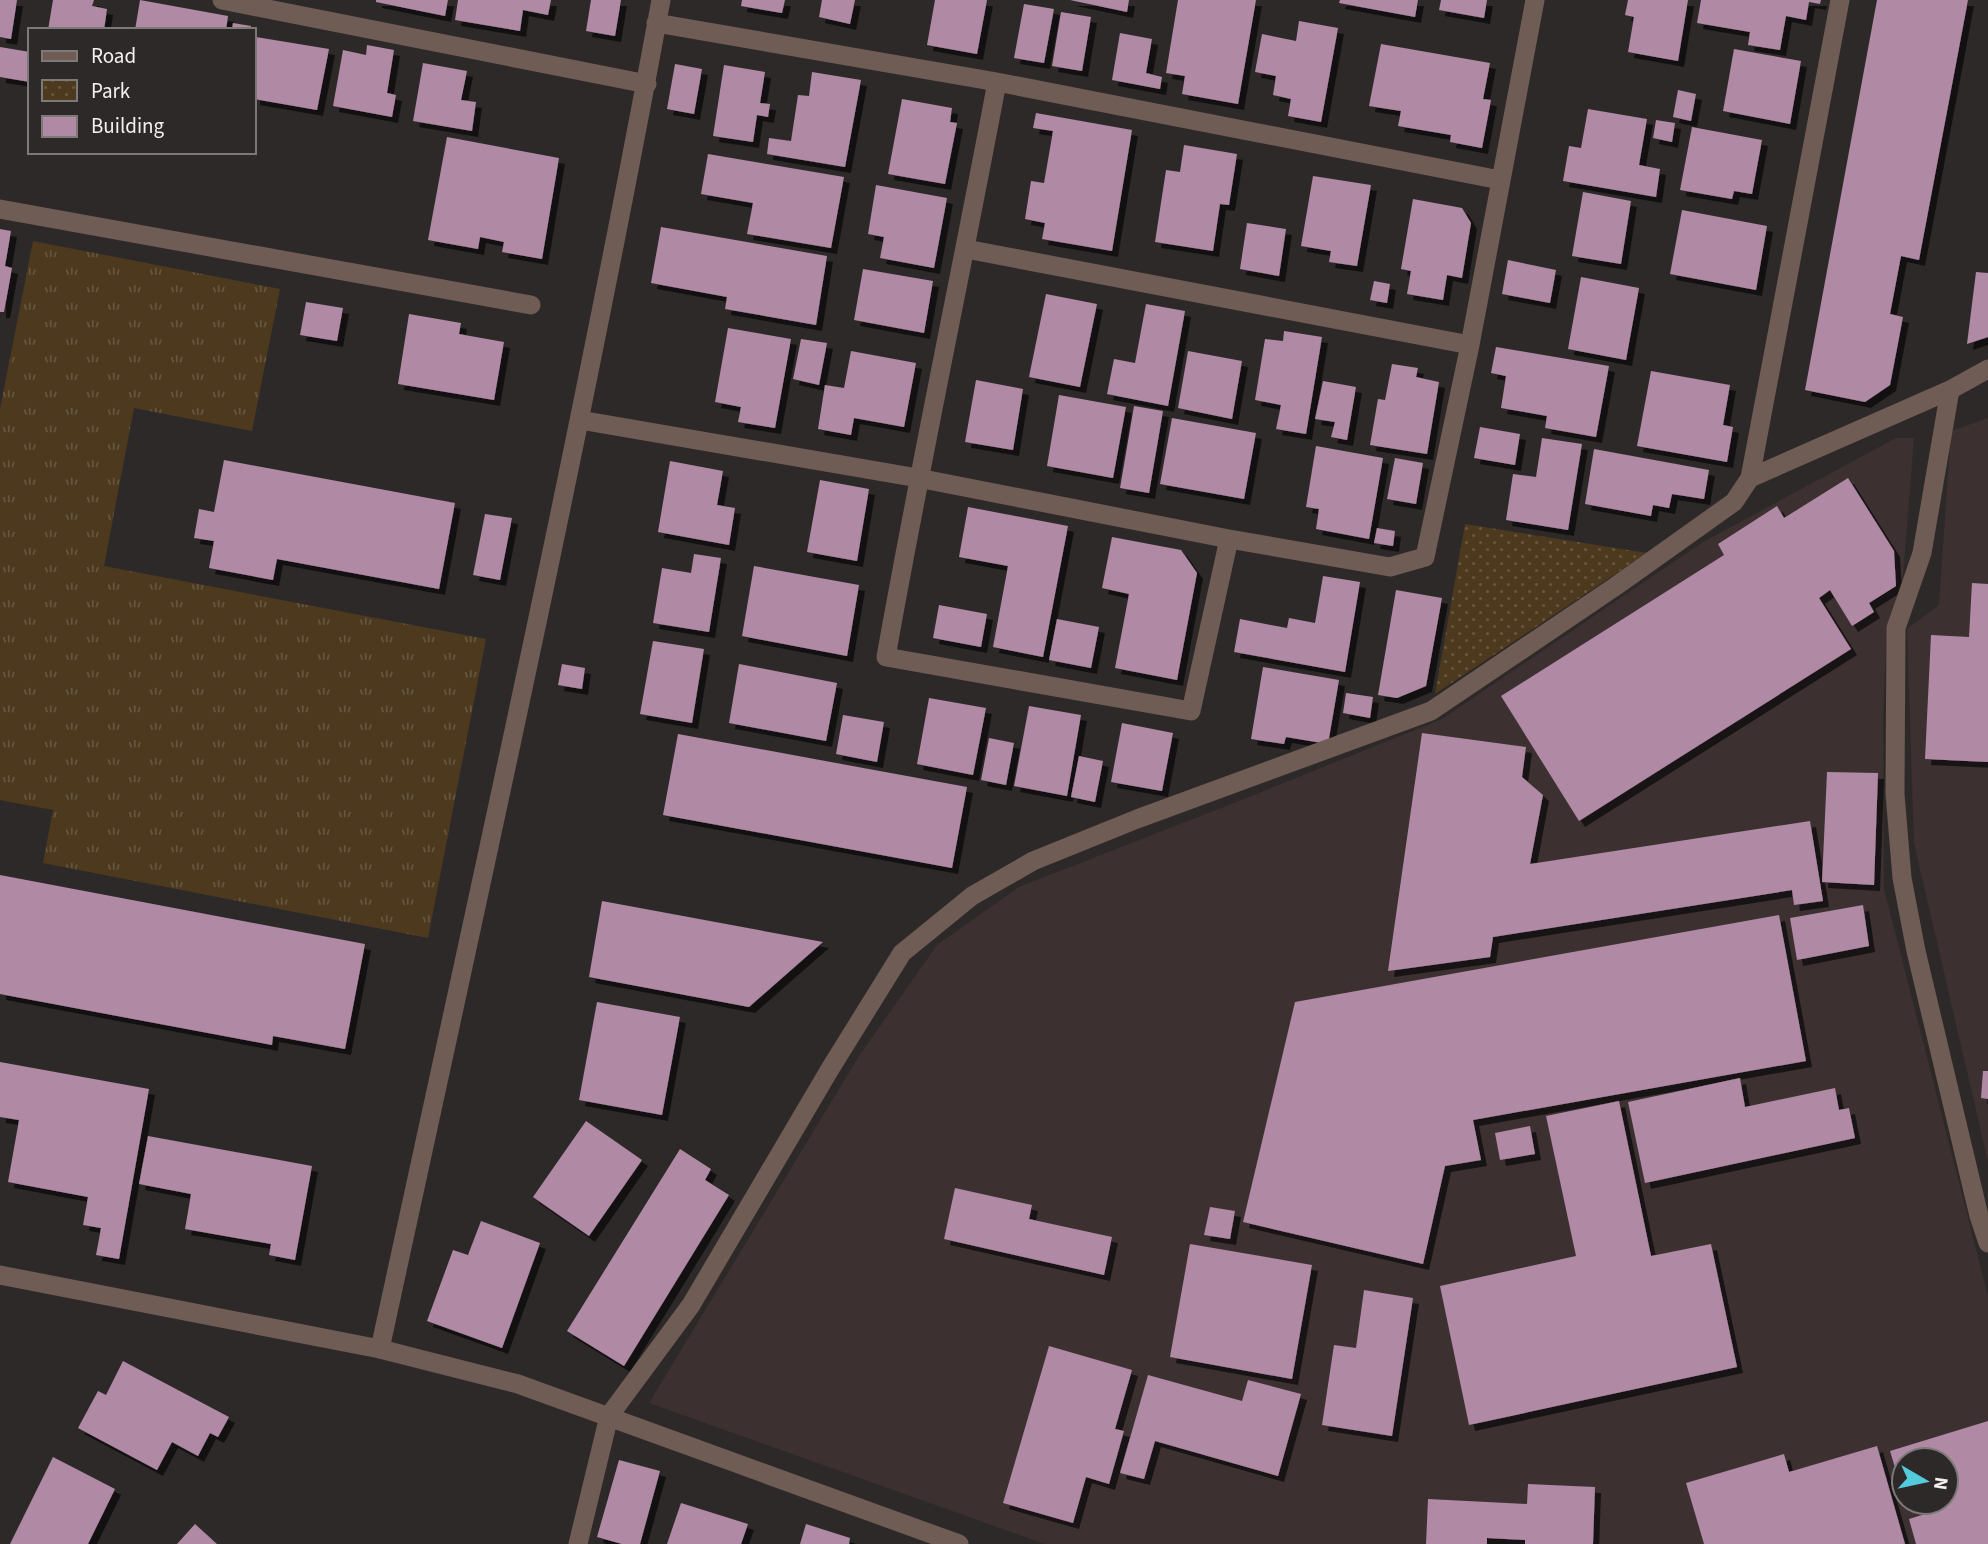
<svg xmlns="http://www.w3.org/2000/svg" width="1988" height="1544" viewBox="0 0 1988 1544" font-family="'Source Sans 3',sans-serif">
  <defs>
    <pattern id="grass-tufts" width="24" height="20" patternUnits="userSpaceOnUse" patternTransform="scale(1.75)"><rect width="24" height="20" fill="#4c391e"/><path d="M3 7l-1-3M5 7V3M7 7l1-3M15 17l-1-3M17 17v-4M19 17l1-3" fill="none" stroke="#66563f"/></pattern>
    <pattern id="park-dots" width="8" height="8" patternUnits="userSpaceOnUse" patternTransform="scale(1.75)"><rect width="8" height="8" fill="#4c391e"/><path d="M2 2h.1M6 6h.1" fill="none" stroke="#66563f" stroke-width="1.8" stroke-linecap="round"/></pattern>
    <filter id="shadow"><feDropShadow dx="6" dy="6" stdDeviation="0" flood-color="#0009"/></filter>
  </defs>
  <rect width="100%" height="100%" fill="#2e2929"/>
  <path fill="#3c3031" fill-rule="evenodd" d="M 1988,418 L 1988,1162 L 1914,843 L 1907,629 L 1939,605 L 1951,431 Z
    M 1896,438 L 1914,438 L 1903,576 L 1887,628 L 1883,715 L 1884,889 L 1988,1296 L 1988,1544 L 1045,1544 L 649,1403 L 859,1056 L 937,945 L 1019,887 L 1239,801 L 1442,719 L 1703,542 ZM 1904,1460 L 1946,1460 L 1946,1502 L 1904,1502 Z"/>
  <path fill="url(#grass-tufts)" d="M 33,241 L 280,289 L 252,431 L 134,408 L 104,566 L 486,639 L 428,938 L 43,863 L 53,810 L 0,800 L 0,409 Z"/>
  <path fill="url(#park-dots)" d="M 1465,524 L 1647,553 L 1435,694 Z"/>
  <path fill="#b089a4" filter="url(#shadow)" d="M 0,0 L 17,0 L 11,39 L 0,37 Z
    M 53,0 L 94,0 L 92,6 L 107,9 L 104,30 L 48,30 Z
    M 140,0 L 228,16 L 226,30 L 135,30 Z
    M 376,0 L 448,0 L 445,16 L 376,2 Z
    M 458,0 L 551,0 L 548,15 L 523,10 L 520,31 L 455,20 Z
    M 591,0 L 621,0 L 615,36 L 586,31 Z
    M 742,0 L 785,0 L 782,13 L 741,6 Z
    M 822,0 L 855,0 L 850,24 L 819,17 Z
    M 935,0 L 987,0 L 977,54 L 927,45 Z
    M 1070,0 L 1129,0 L 1127,12 Z
    M 1178,0 L 1256,0 L 1238,104 L 1182,94 L 1185,76 L 1166,73 Z
    M 1340,0 L 1418,0 L 1415,17 L 1339,3 Z
    M 1441,0 L 1487,0 L 1484,18 L 1439,10 Z
    M 1628,0 L 1688,0 L 1678,61 L 1628,52 L 1634,17 L 1625,15 Z
    M 1701,0 L 1821,0 L 1820,4 L 1809,2 L 1806,20 L 1786,16 L 1780,50 L 1748,45 L 1750,32 L 1697,23 Z
    M 1877,0 L 1968,0 L 1919,260 L 1901,256 L 1890,314 L 1903,317 L 1890,385 L 1865,402 L 1805,390 Z
    M 1024,4 L 1054,9 L 1044,63 L 1014,58 Z
    M 1061,12 L 1091,17 L 1082,71 L 1052,66 Z
    M 1299,21 L 1338,28 L 1321,122 L 1288,116 L 1291,99 L 1273,95 L 1276,76 L 1255,72 L 1262,34 L 1296,41 Z
    M 233,23 L 251,26 L 251,30 L 232,30 Z
    M 1120,33 L 1152,39 L 1146,73 L 1162,77 L 1160,89 L 1112,80 Z
    M 256,37 L 329,49 L 317,110 L 254,99 Z
    M 1381,44 L 1490,63 L 1483,99 L 1491,100 L 1482,148 L 1450,142 L 1451,135 L 1398,126 L 1401,111 L 1369,106 Z
    M 367,45 L 394,50 L 387,93 L 396,95 L 392,117 L 333,106 L 343,50 L 366,55 Z
    M 0,47 L 30,52 L 30,82 L 0,77 Z
    M 1734,49 L 1801,61 L 1790,124 L 1723,111 Z
    M 423,63 L 467,71 L 461,100 L 476,102 L 472,131 L 413,121 Z
    M 675,64 L 702,69 L 694,114 L 667,109 Z
    M 724,65 L 765,72 L 760,103 L 770,104 L 768,117 L 757,115 L 753,142 L 713,136 Z
    M 812,72 L 861,80 L 845,167 L 767,154 L 769,138 L 791,141 L 798,95 L 809,96 Z
    M 1678,90 L 1696,94 L 1691,121 L 1673,117 Z
    M 902,99 L 952,108 L 950,122 L 957,123 L 945,184 L 888,174 Z
    M 1588,109 L 1647,119 L 1639,165 L 1660,169 L 1656,197 L 1563,181 L 1569,146 L 1581,148 Z
    M 1036,113 L 1132,130 L 1112,251 L 1042,239 L 1045,223 L 1025,219 L 1031,181 L 1044,183 L 1053,131 L 1033,128 Z
    M 1656,120 L 1675,123 L 1672,142 L 1653,138 Z
    M 1692,127 L 1762,140 L 1752,194 L 1734,191 L 1732,199 L 1680,190 Z
    M 447,137 L 559,158 L 542,259 L 502,252 L 504,242 L 480,237 L 478,249 L 428,240 Z
    M 1184,145 L 1237,154 L 1229,205 L 1220,204 L 1213,251 L 1155,242 L 1166,170 L 1180,172 Z
    M 708,154 L 844,177 L 831,248 L 747,234 L 753,203 L 701,194 Z
    M 1313,176 L 1371,185 L 1357,266 L 1329,262 L 1331,251 L 1301,246 Z
    M 876,185 L 947,198 L 934,268 L 880,258 L 884,237 L 868,234 Z
    M 1583,192 L 1631,201 L 1621,264 L 1572,256 Z
    M 1413,199 L 1462,208 L 1471,223 L 1462,278 L 1447,275 L 1443,300 L 1407,294 L 1411,271 L 1401,269 Z
    M 1682,210 L 1767,226 L 1756,290 L 1670,274 Z
    M 1247,223 L 1286,229 L 1279,276 L 1240,269 Z
    M 661,227 L 827,256 L 816,325 L 725,309 L 727,297 L 651,283 Z
    M 0,229 L 11,231 L 5,266 L 12,268 L 4,312 L 0,312 Z
    M 1508,260 L 1556,270 L 1550,303 L 1502,294 Z
    M 863,269 L 933,281 L 924,333 L 854,320 Z
    M 1976,272 L 1988,273 L 1988,337 L 1967,344 Z
    M 1581,277 L 1639,288 L 1626,360 L 1568,349 Z
    M 1374,281 L 1390,284 L 1387,303 L 1370,300 Z
    M 1046,294 L 1097,304 L 1080,387 L 1029,377 Z
    M 306,302 L 343,308 L 337,341 L 300,335 Z
    M 1146,304 L 1185,311 L 1168,406 L 1107,394 L 1114,359 L 1135,363 Z
    M 409,314 L 461,323 L 459,334 L 504,342 L 494,400 L 398,384 Z
    M 728,328 L 791,339 L 775,428 L 738,422 L 741,407 L 715,402 Z
    M 1284,331 L 1322,337 L 1306,434 L 1276,429 L 1281,405 L 1255,400 L 1265,339 L 1283,341 Z
    M 801,339 L 827,343 L 819,385 L 793,379 Z
    M 1496,347 L 1609,366 L 1596,437 L 1545,428 L 1547,416 L 1501,408 L 1506,376 L 1491,373 Z
    M 851,351 L 916,363 L 904,427 L 854,418 L 851,435 L 818,429 L 825,385 L 844,388 Z
    M 1188,351 L 1242,361 L 1232,419 L 1178,408 Z
    M 1392,364 L 1418,368 L 1416,377 L 1439,382 L 1427,454 L 1370,445 L 1378,399 L 1385,400 Z
    M 1651,371 L 1730,385 L 1723,425 L 1733,427 L 1727,462 L 1637,446 Z
    M 976,380 L 1023,389 L 1013,450 L 965,442 Z
    M 1323,381 L 1356,387 L 1347,440 L 1331,437 L 1335,422 L 1315,419 Z
    M 1059,395 L 1126,407 L 1113,478 L 1047,466 Z
    M 1134,406 L 1163,411 L 1149,493 L 1120,488 Z
    M 1172,418 L 1256,433 L 1244,499 L 1160,484 Z
    M 1480,427 L 1520,434 L 1515,465 L 1474,458 Z
    M 1542,438 L 1582,444 L 1568,530 L 1506,520 L 1513,474 L 1536,477 Z
    M 1316,446 L 1383,458 L 1369,539 L 1316,529 L 1319,509 L 1306,507 Z
    M 1594,449 L 1709,470 L 1704,499 L 1672,494 L 1669,508 L 1653,505 L 1651,516 L 1585,504 Z
    M 1395,458 L 1423,463 L 1416,504 L 1387,499 Z
    M 224,460 L 455,503 L 439,589 L 277,559 L 273,580 L 209,568 L 214,541 L 194,538 L 199,509 L 214,512 Z
    M 670,461 L 723,471 L 717,505 L 735,508 L 729,545 L 658,532 Z
    M 1848,478 L 1894,551 L 1896,586 L 1869,603 L 1874,612 L 1852,626 L 1830,590 L 1819,598 L 1851,649 L 1579,821 L 1501,696 L 1724,555 L 1718,544 L 1777,506 L 1784,518 Z
    M 820,480 L 869,489 L 857,561 L 807,552 Z
    M 968,507 L 1068,526 L 1043,657 L 993,647 L 1008,566 L 959,557 Z
    M 485,514 L 512,518 L 500,580 L 473,575 Z
    M 1377,528 L 1395,531 L 1393,546 L 1374,543 Z
    M 1112,537 L 1181,550 L 1197,573 L 1177,680 L 1115,668 L 1129,594 L 1102,588 Z
    M 694,554 L 721,558 L 709,632 L 653,623 L 662,568 L 691,573 Z
    M 754,566 L 859,585 L 847,656 L 742,636 Z
    M 1323,576 L 1360,582 L 1345,672 L 1234,652 L 1240,619 L 1287,628 L 1289,618 L 1315,623 Z
    M 1972,583 L 1988,584 L 1988,762 L 1925,759 L 1931,635 L 1969,637 Z
    M 1396,590 L 1442,598 L 1426,686 L 1397,698 L 1378,695 Z
    M 939,605 L 987,614 L 981,647 L 933,638 Z
    M 1057,619 L 1099,627 L 1091,668 L 1049,660 Z
    M 653,641 L 704,649 L 692,723 L 640,714 Z
    M 562,664 L 585,668 L 582,689 L 558,685 Z
    M 739,664 L 837,683 L 826,741 L 729,723 Z
    M 1263,667 L 1339,680 L 1328,744 L 1286,737 L 1284,744 L 1251,739 Z
    M 1346,693 L 1373,697 L 1370,718 L 1343,713 Z
    M 929,698 L 986,708 L 973,775 L 917,764 Z
    M 1029,706 L 1081,715 L 1067,796 L 1014,786 Z
    M 843,715 L 884,722 L 877,762 L 836,754 Z
    M 1122,723 L 1173,733 L 1162,791 L 1111,782 Z
    M 1422,733 L 1526,747 L 1522,777 L 1543,795 L 1530,864 L 1810,821 L 1823,901 L 1794,905 L 1792,890 L 1493,937 L 1490,957 L 1388,971 Z
    M 678,734 L 967,787 L 952,868 L 663,815 Z
    M 989,738 L 1014,743 L 1006,785 L 981,780 Z
    M 1079,756 L 1103,761 L 1095,802 L 1071,797 Z
    M 1827,772 L 1878,773 L 1874,885 L 1822,882 Z
    M 0,875 L 365,944 L 345,1049 L 273,1036 L 272,1045 L 0,994 Z
    M 602,901 L 823,942 L 749,1007 L 589,977 Z
    M 1863,905 L 1869,946 L 1797,960 L 1790,918 Z
    M 1779,915 L 1806,1061 L 1473,1120 L 1481,1160 L 1445,1166 L 1423,1264 L 1243,1222 L 1295,1002 Z
    M 597,1002 L 680,1017 L 662,1115 L 579,1100 Z
    M 0,1062 L 149,1089 L 119,1259 L 96,1255 L 101,1228 L 83,1225 L 88,1197 L 8,1182 L 19,1120 L 0,1117 Z
    M 1983,1071 L 1988,1071 L 1988,1099 L 1981,1098 Z
    M 1740,1078 L 1745,1107 L 1835,1088 L 1839,1110 L 1849,1108 L 1855,1138 L 1645,1183 L 1628,1102 Z
    M 1619,1101 L 1651,1256 L 1711,1244 L 1737,1367 L 1469,1425 L 1440,1286 L 1576,1256 L 1546,1116 Z
    M 586,1121 L 642,1160 L 589,1236 L 533,1197 Z
    M 1530,1126 L 1535,1154 L 1500,1160 L 1495,1133 Z
    M 148,1136 L 312,1166 L 295,1260 L 269,1255 L 271,1244 L 185,1229 L 191,1194 L 139,1184 Z
    M 680,1149 L 711,1169 L 705,1180 L 729,1195 L 624,1366 L 567,1331 Z
    M 955,1188 L 1032,1205 L 1029,1219 L 1112,1237 L 1104,1275 L 944,1239 Z
    M 1210,1207 L 1235,1211 L 1230,1239 L 1204,1235 Z
    M 481,1221 L 540,1243 L 502,1348 L 427,1321 L 453,1250 L 468,1255 Z
    M 1190,1244 L 1312,1265 L 1292,1379 L 1170,1357 Z
    M 1364,1290 L 1413,1298 L 1392,1436 L 1322,1425 L 1334,1345 L 1356,1348 Z
    M 1049,1346 L 1132,1370 L 1115,1429 L 1124,1431 L 1109,1484 L 1086,1477 L 1073,1523 L 1003,1503 Z
    M 123,1361 L 229,1417 L 218,1437 L 210,1433 L 198,1456 L 172,1442 L 157,1470 L 78,1428 L 98,1391 L 106,1395 Z
    M 1148,1375 L 1242,1401 L 1248,1380 L 1301,1394 L 1278,1476 L 1155,1441 L 1144,1479 L 1120,1473 Z
    M 1988,1421 L 1988,1544 L 1916,1544 L 1909,1519 L 1938,1510 L 1935,1502 L 1946,1502 L 1946,1460 L 1904,1460 L 1903,1494 L 1890,1451 Z
    M 1877,1446 L 1905,1544 L 1704,1544 L 1686,1483 L 1784,1454 L 1789,1472 Z
    M 53,1457 L 115,1489 L 88,1544 L 10,1544 Z
    M 619,1460 L 660,1471 L 640,1544 L 622,1544 L 597,1537 Z
    M 1528,1484 L 1595,1487 L 1593,1544 L 1525,1544 L 1525,1540 L 1487,1538 L 1487,1544 L 1426,1544 L 1428,1499 L 1527,1504 Z
    M 681,1503 L 748,1524 L 741,1544 L 667,1544 Z
    M 195,1524 L 217,1544 L 177,1544 Z
    M 806,1524 L 850,1538 L 849,1544 L 800,1544 Z"/>
  <g fill="none" stroke-linecap="round" stroke-linejoin="round">
    <path stroke="#6f5c55" stroke-width="19" d="M 222,0 L 647,84
      M 656,23 L 997,82 L 1500,180
      M 997,82 C 961,274 920,465 886,657 L 1191,711 L 1229,539
      M 0,209 L 531,305
      M 966,249 L 1470,345
      M 1950,390 L 1922,553 L 1896,628 L 1895,794 L 1902,878 L 1916,951 L 1979,1216 L 1988,1243
      M 580,420 L 918,478 L 1229,539 L 1390,567 L 1425,557 L 1470,345 L 1535,0
      M 1750,478 L 1950,390 L 1988,369
      M 380,1349 C 477,900 578,452 661,0
      M 578,1544 L 609,1416 L 691,1305 L 830,1069 L 902,953 L 972,896 L 1033,861 L 1137,819 L 1431,711 L 1616,586 L 1734,502 L 1750,478 L 1840,0"/>
    <path stroke="#6f5c55" stroke-width="19" d="M 0,1275 L 380,1349 L 518,1384 L 959,1544"/>
  </g>
  <rect x="28" y="28" width="228" height="126" fill="#2e2929" stroke="#7d7979" stroke-width="2"/>
  <rect x="42" y="51" width="35" height="10" fill="#6f5c55" stroke="#7d7979" stroke-width="2"/>
  <text x="91" y="63" font-size="21" fill="#f4f0f1">Road</text>
  <rect x="42" y="80" width="35" height="21" fill="url(#park-dots)" stroke="#7d7979" stroke-width="2"/>
  <text x="91" y="98" font-size="21" fill="#f4f0f1">Park</text>
  <rect x="42" y="116" width="35" height="21" fill="#b089a4" stroke="#7d7979" stroke-width="2"/>
  <text x="91" y="133" font-size="21" fill="#f4f0f1">Building</text>
  <g transform="translate(1925 1481) rotate(99)"><circle r="33" fill="#2e2929" stroke="#7d7979" stroke-width="2"/>
  <path d="M0-5L12 26L0 18L-12 26Z" fill="#54cadd"/>
  <text y="-10" font-size="19" font-weight="bold" text-anchor="middle" fill="#f4f0f1">N</text>
  </g>
</svg>
